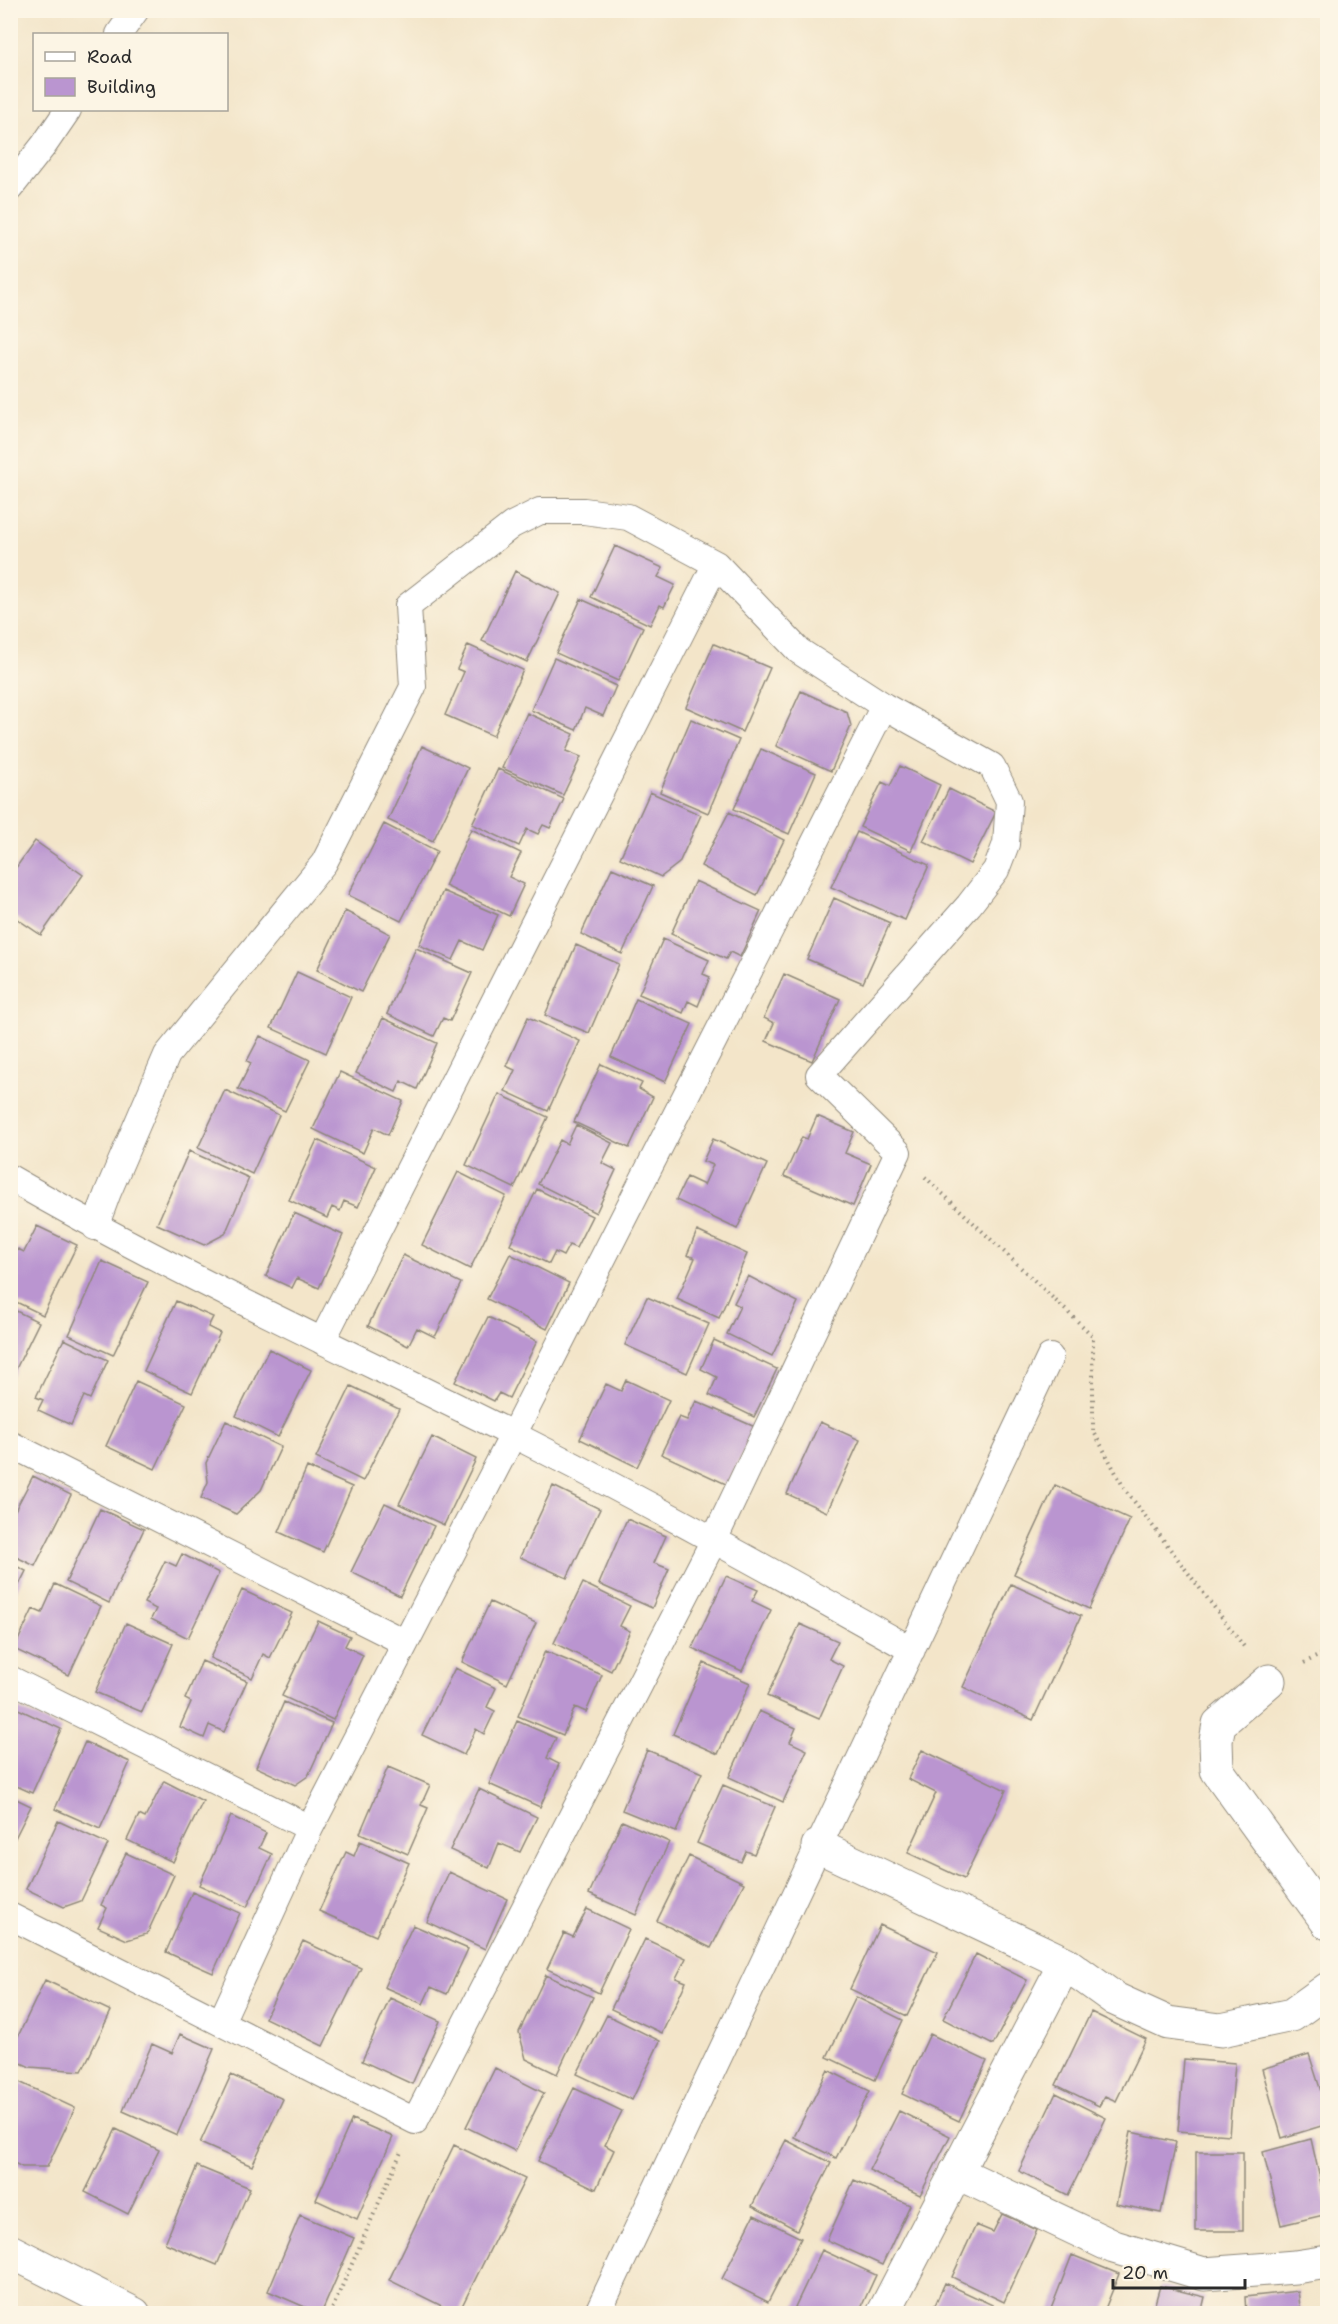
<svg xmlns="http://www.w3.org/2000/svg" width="1338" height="2324" viewBox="0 0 1338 2324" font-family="'Shantell Sans',sans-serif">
  <rect width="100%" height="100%" fill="#fcf5e5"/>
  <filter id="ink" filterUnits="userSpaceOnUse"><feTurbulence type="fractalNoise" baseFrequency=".0167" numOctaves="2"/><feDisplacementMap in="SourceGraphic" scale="12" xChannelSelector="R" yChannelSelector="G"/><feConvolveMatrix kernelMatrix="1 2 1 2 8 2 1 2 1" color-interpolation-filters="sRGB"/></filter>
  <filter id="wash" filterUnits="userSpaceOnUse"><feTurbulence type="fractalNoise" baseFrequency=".008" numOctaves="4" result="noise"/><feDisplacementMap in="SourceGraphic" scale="24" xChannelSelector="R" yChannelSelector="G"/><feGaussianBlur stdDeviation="1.35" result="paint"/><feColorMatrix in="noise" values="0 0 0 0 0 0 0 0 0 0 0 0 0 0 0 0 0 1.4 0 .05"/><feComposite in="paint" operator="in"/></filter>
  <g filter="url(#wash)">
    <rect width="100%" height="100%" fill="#f3e5c9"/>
    <g id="blocks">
      <path fill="#ba95d0" d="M 615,546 L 663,568 L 658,577 L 675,585 L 664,607 L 660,605 L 650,625 L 591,597 Z
        M 515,571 L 560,593 L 527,662 L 482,641 Z
        M 581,599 L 643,627 L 618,681 L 556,653 Z
        M 714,644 L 770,668 L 742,732 L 686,707 Z
        M 468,645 L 523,670 L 493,736 L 445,715 L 464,672 L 457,669 Z
        M 554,658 L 616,686 L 603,716 L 585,708 L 576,730 L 531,710 Z
        M 801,691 L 847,712 L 851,726 L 831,771 L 776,746 Z
        M 527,713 L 574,734 L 566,751 L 581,757 L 563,795 L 502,768 Z
        M 691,719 L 739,740 L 708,813 L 660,792 Z
        M 422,746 L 468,768 L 433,841 L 388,820 Z
        M 761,749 L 816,773 L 789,834 L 734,809 Z
        M 900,766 L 940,785 L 911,851 L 860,827 L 882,782 L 890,786 Z
        M 498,769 L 564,799 L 550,828 L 543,825 L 538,834 L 527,829 L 519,846 L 472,824 Z
        M 949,789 L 996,812 L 970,864 L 923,841 Z
        M 650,792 L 701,815 L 679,863 L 661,877 L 620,858 Z
        M 729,812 L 784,840 L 757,895 L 701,866 Z
        M 384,824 L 437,851 L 401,921 L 348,895 Z
        M 471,829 L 521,853 L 509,877 L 524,884 L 509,916 L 445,886 Z
        M 857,832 L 929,865 L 905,920 L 831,887 Z
        M 35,841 L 83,875 L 41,935 L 10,914 L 10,876 Z
        M 612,868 L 653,886 L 622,954 L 581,934 Z
        M 695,881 L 761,911 L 740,957 L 730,952 L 726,959 L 671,934 Z
        M 443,891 L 498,915 L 482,950 L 462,941 L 453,960 L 419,945 Z
        M 834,898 L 890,923 L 863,983 L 807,959 Z
        M 345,911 L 390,934 L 361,992 L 317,970 Z
        M 663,939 L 709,960 L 703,974 L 710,977 L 698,1006 L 688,1001 L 683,1013 L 639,994 Z
        M 576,945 L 619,964 L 589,1033 L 545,1015 Z
        M 416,948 L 472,973 L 450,1021 L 443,1018 L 434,1036 L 387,1014 Z
        M 297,972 L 351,997 L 326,1053 L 271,1028 Z
        M 784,974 L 840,999 L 812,1061 L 766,1041 L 774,1023 L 764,1018 Z
        M 636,999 L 692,1024 L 665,1082 L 611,1057 Z
        M 528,1017 L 580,1041 L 548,1111 L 505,1091 L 515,1070 L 506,1066 Z
        M 383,1018 L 437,1043 L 417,1089 L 401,1081 L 396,1092 L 356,1073 Z
        M 260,1036 L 310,1060 L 285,1111 L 238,1089 L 251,1063 L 247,1061 Z
        M 601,1064 L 642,1083 L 639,1089 L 653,1097 L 629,1148 L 574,1122 Z
        M 340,1072 L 403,1101 L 388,1135 L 374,1128 L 363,1153 L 313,1129 Z
        M 225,1090 L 279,1115 L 252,1174 L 198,1148 Z
        M 499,1094 L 548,1117 L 514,1188 L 466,1165 Z
        M 817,1116 L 854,1132 L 845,1153 L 871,1164 L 853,1206 L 784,1176 L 802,1137 L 807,1139 Z
        M 576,1125 L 612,1143 L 602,1163 L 616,1170 L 596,1213 L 538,1184 L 560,1140 L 567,1144 Z
        M 713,1139 L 767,1164 L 737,1229 L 676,1200 L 687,1177 L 704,1185 L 713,1165 L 703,1161 Z
        M 317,1140 L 376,1167 L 358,1207 L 344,1201 L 340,1211 L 332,1207 L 327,1218 L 289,1200 Z
        M 189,1151 L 249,1178 L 225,1234 L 204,1245 L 157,1224 Z
        M 458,1172 L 506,1196 L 470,1269 L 422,1245 Z
        M 537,1189 L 592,1216 L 576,1248 L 569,1245 L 563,1256 L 555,1252 L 549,1264 L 510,1245 Z
        M 294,1213 L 343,1235 L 319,1288 L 297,1278 L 292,1288 L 266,1276 Z
        M 37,1226 L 77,1245 L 43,1315 L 10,1299 L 10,1264 L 18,1249 L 24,1252 Z
        M 697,1231 L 747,1254 L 719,1318 L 677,1299 L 695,1258 L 687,1255 Z
        M 510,1254 L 569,1283 L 547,1329 L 487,1299 Z
        M 403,1255 L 461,1283 L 435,1337 L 417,1328 L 408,1346 L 368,1326 Z
        M 102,1261 L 148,1282 L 113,1355 L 69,1335 Z
        M 748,1276 L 798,1302 L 772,1356 L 727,1334 L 740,1306 L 734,1303 Z
        M 647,1297 L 709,1324 L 687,1373 L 625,1345 Z
        M 176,1301 L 213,1317 L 208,1327 L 220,1333 L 192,1393 L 144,1371 Z
        M 10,1308 L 39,1322 L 10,1381 Z
        M 488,1317 L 537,1341 L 509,1398 L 499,1393 L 494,1401 L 455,1382 Z
        M 64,1339 L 108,1360 L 90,1399 L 84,1396 L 71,1425 L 38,1410 L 43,1400 L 36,1397 Z
        M 714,1340 L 777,1369 L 754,1417 L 709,1395 L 717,1377 L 701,1369 Z
        M 269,1349 L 311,1370 L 278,1437 L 236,1416 Z
        M 626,1380 L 669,1400 L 637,1467 L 580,1439 L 606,1384 L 621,1391 Z
        M 136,1381 L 186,1404 L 155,1469 L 106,1446 Z
        M 351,1386 L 399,1409 L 363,1481 L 316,1458 Z
        M 696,1401 L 755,1427 L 728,1485 L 661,1454 L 679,1417 L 687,1420 Z
        M 226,1421 L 281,1447 L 261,1490 L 236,1514 L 201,1498 L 208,1482 L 206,1463 Z
        M 820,1422 L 860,1440 L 827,1512 L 787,1494 Z
        M 432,1437 L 476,1459 L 444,1525 L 399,1504 Z
        M 307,1467 L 352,1487 L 323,1552 L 279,1532 Z
        M 33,1476 L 71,1495 L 35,1566 L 10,1554 L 10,1520 Z
        M 1055,1485 L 1130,1519 L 1089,1609 L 1014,1574 Z
        M 553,1486 L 600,1509 L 567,1578 L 520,1557 Z
        M 385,1503 L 434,1526 L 400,1596 L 351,1572 Z
        M 100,1509 L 144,1529 L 109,1603 L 66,1582 Z
        M 627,1519 L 666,1536 L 654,1563 L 669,1569 L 652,1608 L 599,1584 Z
        M 182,1554 L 219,1573 L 188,1638 L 151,1619 L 156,1609 L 144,1603 L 165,1561 L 176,1566 Z
        M 10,1563 L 26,1571 L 10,1603 Z
        M 726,1576 L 758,1590 L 752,1601 L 771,1610 L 742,1671 L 692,1648 Z
        M 583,1583 L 630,1606 L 620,1626 L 630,1631 L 611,1671 L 554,1643 Z
        M 55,1584 L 101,1606 L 69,1675 L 14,1649 L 33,1609 L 42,1613 Z
        M 1011,1584 L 1081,1616 L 1033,1720 L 963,1687 Z
        M 242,1590 L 292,1613 L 270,1658 L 263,1654 L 252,1678 L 210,1658 Z
        M 490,1602 L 536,1623 L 507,1684 L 462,1662 Z
        M 318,1621 L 350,1636 L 345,1646 L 363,1655 L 333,1720 L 282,1696 Z
        M 126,1623 L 173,1644 L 142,1712 L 95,1692 Z
        M 800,1624 L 838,1641 L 829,1659 L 843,1666 L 819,1719 L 767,1696 Z
        M 545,1651 L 602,1675 L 586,1712 L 575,1707 L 563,1735 L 518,1716 Z
        M 202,1661 L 247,1681 L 224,1732 L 209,1725 L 204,1738 L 180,1727 L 191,1702 L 185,1699 Z
        M 704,1663 L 750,1683 L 718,1754 L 673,1734 Z
        M 455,1668 L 496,1688 L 487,1707 L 495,1711 L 484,1734 L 476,1729 L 464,1755 L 422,1735 Z
        M 284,1702 L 332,1723 L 308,1776 L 295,1785 L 256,1767 Z
        M 14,1707 L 61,1729 L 32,1793 L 10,1783 L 10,1714 Z
        M 759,1711 L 796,1728 L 790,1742 L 807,1750 L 783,1802 L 729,1777 Z
        M 517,1721 L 556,1738 L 547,1758 L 559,1764 L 540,1807 L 489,1784 Z
        M 85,1742 L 130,1762 L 100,1829 L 55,1809 Z
        M 647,1750 L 702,1773 L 676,1832 L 622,1810 Z
        M 922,1750 L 1006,1790 L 964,1879 L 908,1853 L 936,1793 L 908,1779 Z
        M 388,1767 L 430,1785 L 421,1805 L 428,1808 L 408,1854 L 360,1833 Z
        M 164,1781 L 203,1801 L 173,1862 L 127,1840 L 139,1815 L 145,1818 Z
        M 723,1785 L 775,1807 L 754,1854 L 746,1851 L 741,1862 L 697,1843 Z
        M 479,1789 L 537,1817 L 520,1852 L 499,1843 L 489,1868 L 450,1850 Z
        M 10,1796 L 31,1806 L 10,1848 Z
        M 231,1816 L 266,1833 L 259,1848 L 272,1854 L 247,1907 L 199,1885 Z
        M 58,1821 L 108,1844 L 81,1901 L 64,1907 L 26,1889 Z
        M 622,1821 L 669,1842 L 636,1915 L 589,1894 Z
        M 360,1841 L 409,1863 L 376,1936 L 319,1911 L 346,1852 L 354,1856 Z
        M 126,1853 L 174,1875 L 147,1934 L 127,1940 L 98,1927 L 107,1908 L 101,1905 Z
        M 689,1856 L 744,1883 L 711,1948 L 657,1921 Z
        M 449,1872 L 507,1899 L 485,1949 L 427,1922 Z
        M 192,1892 L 240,1913 L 213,1973 L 166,1952 Z
        M 587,1909 L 629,1929 L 599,1993 L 547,1969 L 564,1933 L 573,1937 Z
        M 413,1925 L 468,1949 L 447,1994 L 431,1987 L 423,2004 L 384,1987 Z
        M 880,1925 L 938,1952 L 907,2016 L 850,1989 Z
        M 645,1939 L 686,1958 L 676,1978 L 686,1982 L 662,2033 L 611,2009 Z
        M 303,1941 L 361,1968 L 323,2046 L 265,2018 Z
        M 976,1954 L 1027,1980 L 993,2045 L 943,2019 Z
        M 546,1975 L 593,1997 L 557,2074 L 526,2059 L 519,2032 Z
        M 45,1980 L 111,2011 L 82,2071 L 30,2067 L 10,2058 L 10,2053 Z
        M 856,1997 L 903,2020 L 875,2080 L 827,2057 Z
        M 390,1998 L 440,2021 L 412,2084 L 362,2061 Z
        M 1091,2012 L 1146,2039 L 1116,2101 L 1105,2096 L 1099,2106 L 1056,2085 Z
        M 607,2015 L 660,2041 L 632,2100 L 577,2074 Z
        M 180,2034 L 214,2049 L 177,2135 L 123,2111 L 152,2044 L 172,2053 Z
        M 930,2034 L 987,2061 L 959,2121 L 902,2094 Z
        M 1309,2054 L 1328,2113 L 1328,2124 L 1282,2138 L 1262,2069 Z
        M 1184,2059 L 1235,2063 L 1229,2135 L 1178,2131 Z
        M 495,2068 L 544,2093 L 515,2151 L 466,2127 Z
        M 828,2070 L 870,2091 L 836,2158 L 794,2137 Z
        M 231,2075 L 283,2099 L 252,2166 L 200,2143 Z
        M 15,2080 L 75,2108 L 47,2167 L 22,2167 L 10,2161 L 10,2090 Z
        M 574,2088 L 622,2111 L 605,2145 L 614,2150 L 596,2189 L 538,2161 Z
        M 1056,2093 L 1106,2118 L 1068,2195 L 1019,2171 Z
        M 899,2111 L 950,2136 L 920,2195 L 869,2170 Z
        M 352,2119 L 393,2137 L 357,2219 L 316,2200 Z
        M 116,2129 L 159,2150 L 128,2214 L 85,2192 Z
        M 1131,2132 L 1176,2142 L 1161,2213 L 1116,2204 Z
        M 1311,2139 L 1328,2214 L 1281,2225 L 1263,2152 Z
        M 786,2140 L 831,2163 L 797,2230 L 752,2206 Z
        M 454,2145 L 525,2179 L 458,2314 L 389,2280 Z
        M 1196,2152 L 1243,2152 L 1243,2231 L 1196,2231 Z
        M 197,2166 L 250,2188 L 217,2265 L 165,2243 Z
        M 854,2180 L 910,2205 L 882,2265 L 827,2240 Z
        M 1002,2214 L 1037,2230 L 1004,2302 L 952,2277 L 976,2225 L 993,2232 Z
        M 300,2215 L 354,2238 L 321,2314 L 268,2291 Z
        M 754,2215 L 801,2238 L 768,2302 L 722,2279 Z
        M 822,2250 L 876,2275 L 858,2314 L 809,2314 L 795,2307 Z
        M 1072,2255 L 1119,2274 L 1103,2314 L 1049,2314 Z
        M 945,2283 L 999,2308 L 996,2314 L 931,2314 Z
        M 1160,2286 L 1205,2297 L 1201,2314 L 1152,2314 Z
        M 1298,2291 L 1301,2314 L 1246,2314 L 1245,2297 Z"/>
    </g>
  </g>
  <g filter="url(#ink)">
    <use href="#blocks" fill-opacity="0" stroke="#8f887a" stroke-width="1.5"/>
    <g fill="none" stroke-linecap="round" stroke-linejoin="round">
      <defs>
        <path id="lane" d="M 119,34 L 136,10
          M 10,188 L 44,145 L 68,110
          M 10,1178 C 173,1272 344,1350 512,1434 C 647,1502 780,1576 912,1650
          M 322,1341 L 716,564
          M 10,1444 L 404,1642
          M 10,1679 L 310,1828
          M 10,1916 L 415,2121 L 714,1540 L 898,1152 L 819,1075 L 969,905 L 996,870 L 1006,844 L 1009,801 L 992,766 L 884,706 L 799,651 L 716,564 L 628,517 L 584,511 L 540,511 L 512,525 L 408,606 L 413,687 L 324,863 L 167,1055 L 108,1192 L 95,1227
          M 221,2022 L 310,1828 L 513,1435 L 884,706
          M 597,2314 L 1050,1357"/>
        <path id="street" d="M 1269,1681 L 1219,1724 L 1216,1741 L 1217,1770 L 1328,1923
          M 818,1846 L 1065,1963 L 1115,1999 L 1168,2023 L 1221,2030 L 1292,2015 L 1328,1989
          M 956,2172 L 1114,2247 L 1204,2274 L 1295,2267 L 1328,2262
          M 883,2314 L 1065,1963"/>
        <path id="secondary" d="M 10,2251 L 134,2314"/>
      </defs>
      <use href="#lane" stroke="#8f887a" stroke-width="28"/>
      <use href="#street" stroke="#8f887a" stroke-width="35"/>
      <use href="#secondary" stroke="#8f887a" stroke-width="35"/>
      <path stroke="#8f887a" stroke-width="4" stroke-dasharray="1.5 4.5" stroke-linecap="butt" d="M 925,1177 L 1093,1336 L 1093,1430 L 1124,1488 L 1245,1648
        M 1304,1663 L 1328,1651
        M 330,2314 L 401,2152"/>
      <use href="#lane" stroke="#fff" stroke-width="26"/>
      <use href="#street" stroke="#fff" stroke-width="33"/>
      <use href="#secondary" stroke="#fff" stroke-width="33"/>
    </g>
  </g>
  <rect width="1338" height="2324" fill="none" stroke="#fcf5e5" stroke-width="36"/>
  <rect x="33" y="33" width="195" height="78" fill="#fcf5e5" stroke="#a8a49b" stroke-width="1.5"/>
  <rect x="45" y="52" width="30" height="9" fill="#ffffff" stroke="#a8a49b" stroke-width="1.5"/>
  <text x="87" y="63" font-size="18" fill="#2b2b2b">Road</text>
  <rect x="45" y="78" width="30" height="18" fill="#ba95d0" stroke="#a8a49b" stroke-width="1.5"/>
  <text x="87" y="93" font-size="18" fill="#2b2b2b">Building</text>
  <path d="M1113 2279v9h132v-9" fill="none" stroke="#2b2b2b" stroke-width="3"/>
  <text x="1122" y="2279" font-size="18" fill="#2b2b2b" stroke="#fcf5e5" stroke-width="4.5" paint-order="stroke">20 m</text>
</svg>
